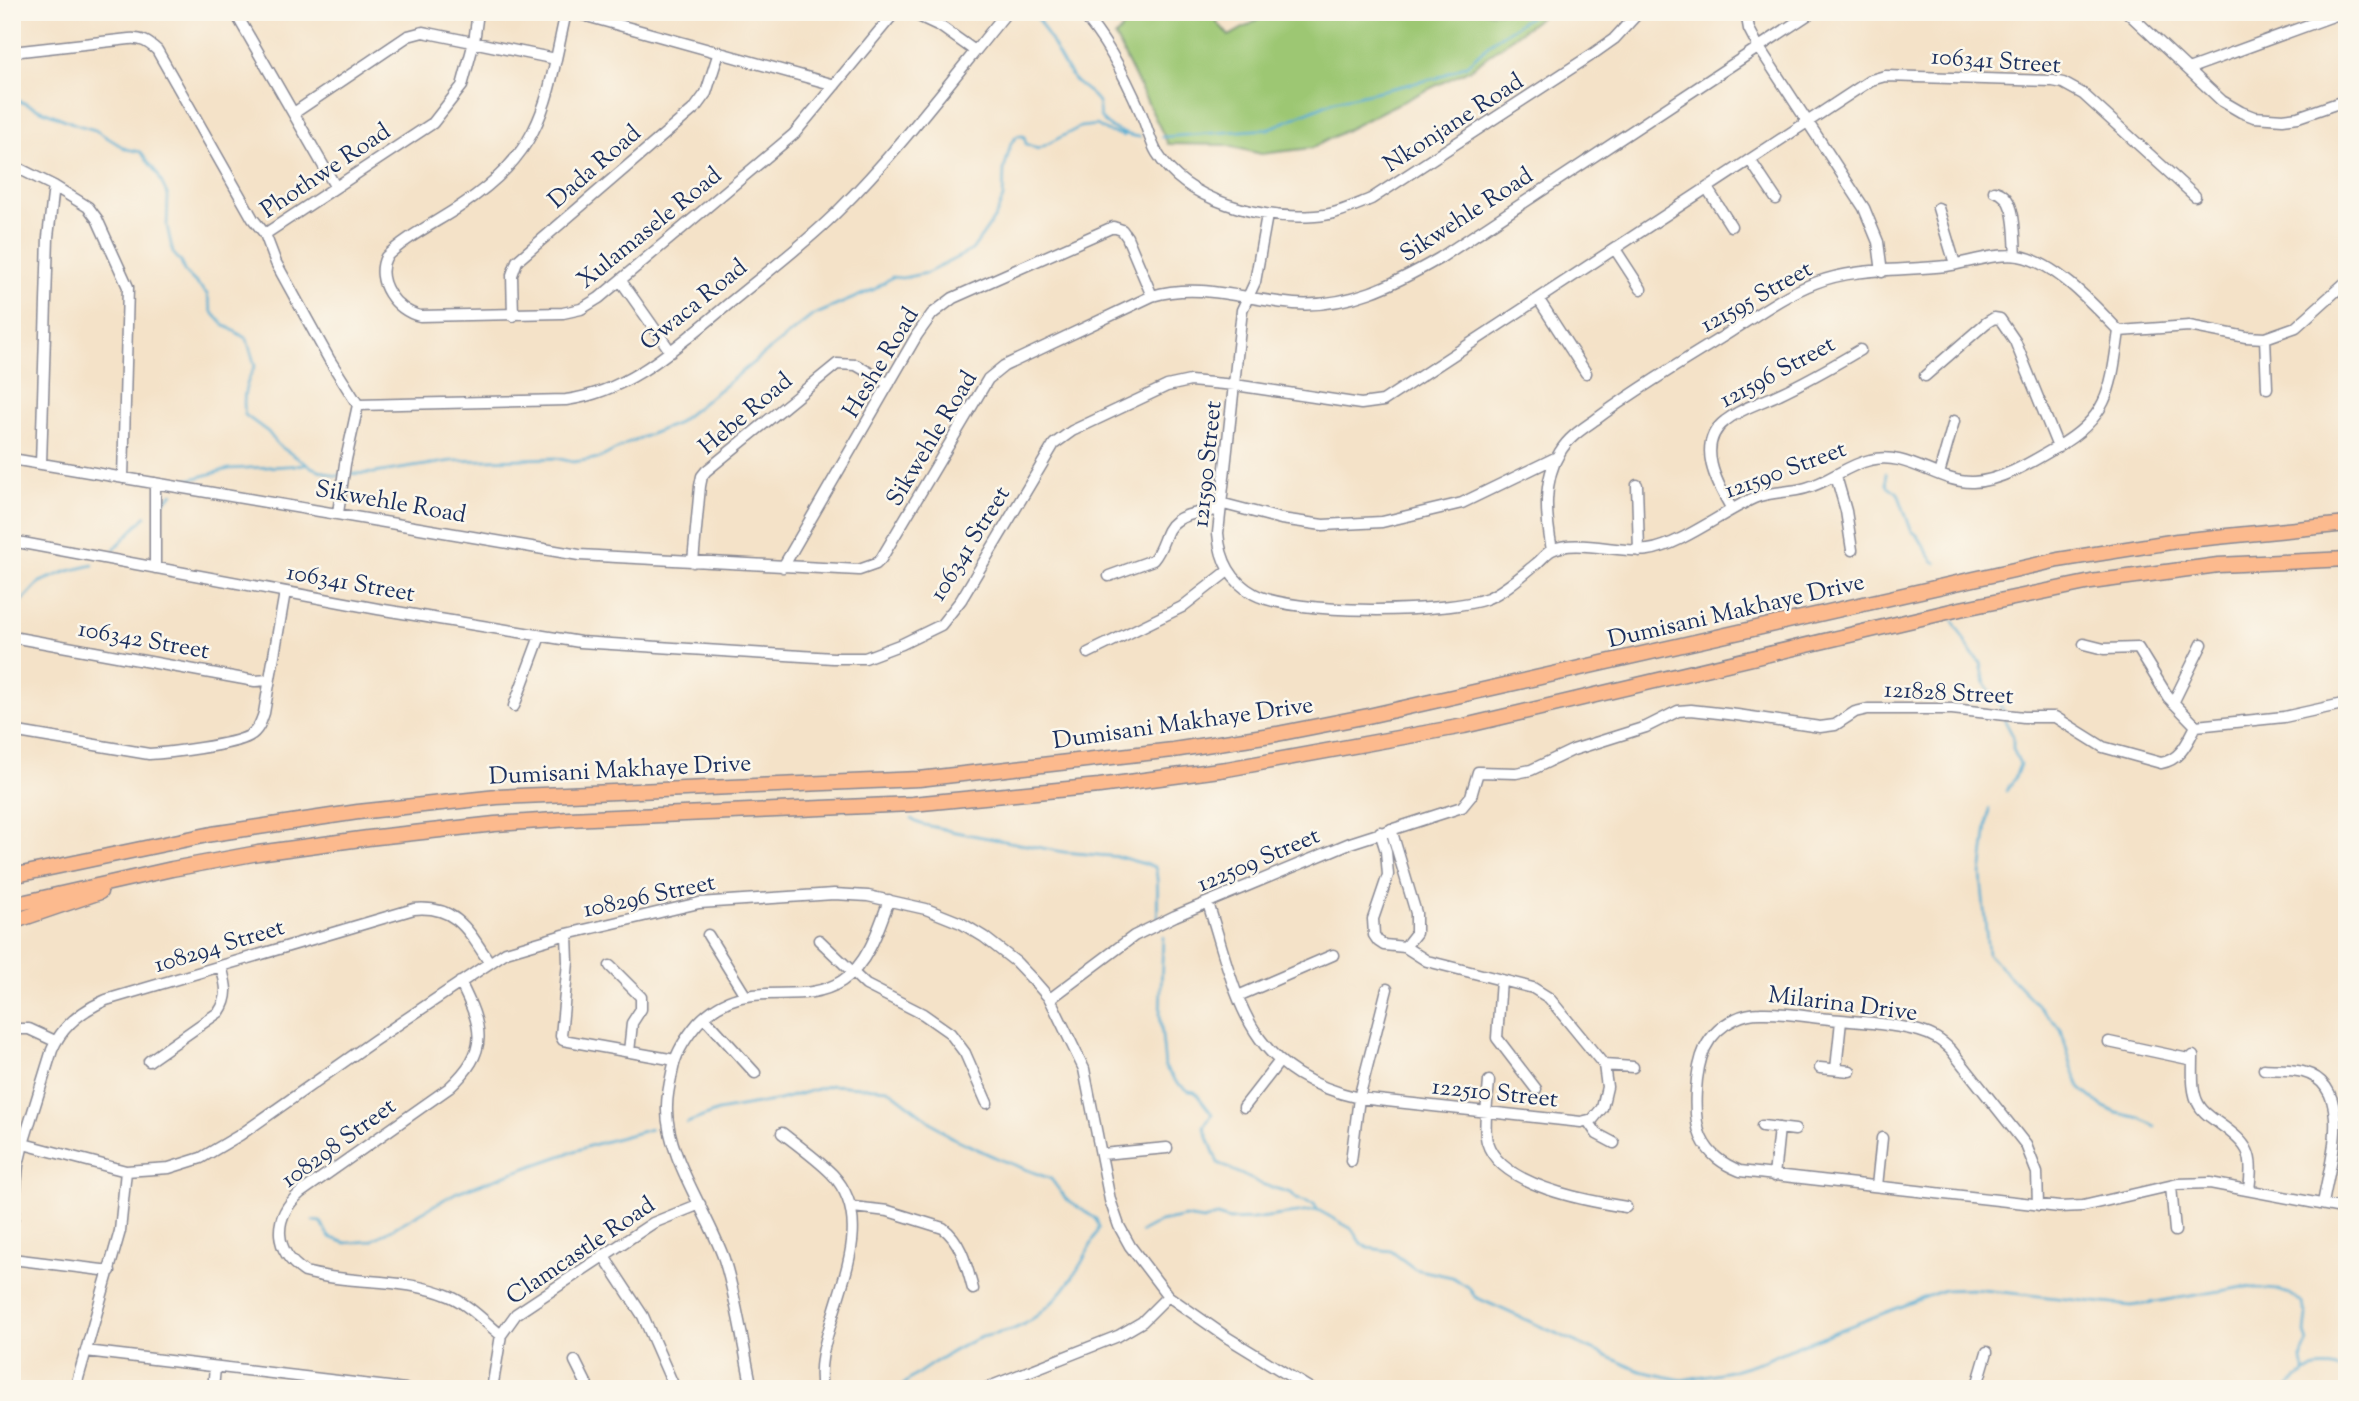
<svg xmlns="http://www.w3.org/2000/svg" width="2359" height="1401" viewBox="0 0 2359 1401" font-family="'Sorts Mill Goudy',serif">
  <rect width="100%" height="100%" fill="#fbf7ec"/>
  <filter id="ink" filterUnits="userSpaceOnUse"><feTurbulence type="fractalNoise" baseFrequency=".0143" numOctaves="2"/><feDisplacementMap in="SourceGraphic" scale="14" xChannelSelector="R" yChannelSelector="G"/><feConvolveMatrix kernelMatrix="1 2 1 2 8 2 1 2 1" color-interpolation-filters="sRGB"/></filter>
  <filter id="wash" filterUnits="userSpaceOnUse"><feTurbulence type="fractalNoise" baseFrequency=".00686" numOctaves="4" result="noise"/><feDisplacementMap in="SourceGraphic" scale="28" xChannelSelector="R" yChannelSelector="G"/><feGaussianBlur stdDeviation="1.57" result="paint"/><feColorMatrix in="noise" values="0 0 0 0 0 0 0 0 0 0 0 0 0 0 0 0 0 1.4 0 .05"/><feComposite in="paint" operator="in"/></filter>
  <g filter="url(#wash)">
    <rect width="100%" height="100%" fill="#f4e2c8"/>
    <path fill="#9dc773" stroke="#5c7b68" stroke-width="2" d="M 1137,12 L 1217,12 L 1217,22 L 1229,36 L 1272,12 L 1547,12 L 1469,70 L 1385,110 L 1312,148 L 1261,154 L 1225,145 L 1168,144 L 1115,37 Z"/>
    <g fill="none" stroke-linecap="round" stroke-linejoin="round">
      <path stroke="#55abd1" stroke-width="2.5" d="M 1037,18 C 1051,38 1059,61 1074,80 C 1081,88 1092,92 1098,102 C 1100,107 1098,113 1101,118 C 1108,129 1128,136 1140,137
        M 12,98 L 75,124 L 95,130 L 126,149 L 141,152 L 158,175 L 168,196 L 167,226 L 173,253 L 181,262 L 184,271 L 207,294 L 212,312 L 223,324 L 247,339 L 255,366 C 246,383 242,395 245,415 L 268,432 L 278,445 L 311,467 L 336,476 L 340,475
        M 1162,137 L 1268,129 L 1334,101 L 1437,78 L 1468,64 L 1494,40 L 1537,12
        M 1886,473 L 1887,485 L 1898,493 L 1911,530 L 1918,536 L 1933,561 L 1936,563
        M 347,474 L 374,473 L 452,461 L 556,458 L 573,462 L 600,458 L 630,442 L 676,424 L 812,316 L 875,289 L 892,277 L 902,278 L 927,273 L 972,250 L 996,216 L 1003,198 L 1004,170 L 1011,143 L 1017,136 L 1024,136 L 1026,144 L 1038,149 L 1080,127 L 1097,125 L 1106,131 L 1124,136
        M 184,481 L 229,469 L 305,465
        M 162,503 L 173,493
        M 114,549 L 146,516
        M 12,612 L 40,582 L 68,571 L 93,565
        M 1953,621 L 1972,654 L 1981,663 L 1985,684 L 2004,711
        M 2004,719 L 2013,736 L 2013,749 L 2020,764 L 2015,778 L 2006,791
        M 1989,809 L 1981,875 L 1988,954 L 2061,1029 L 2072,1068 L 2081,1089 L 2102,1106 L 2117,1113 L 2140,1118 L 2155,1126
        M 912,819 C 919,827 939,826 950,831 L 1064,852 L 1120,857 L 1155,867 C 1160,884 1156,901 1158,918
        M 1163,937 L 1160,1014 L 1165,1067 L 1177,1083 L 1189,1091 L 1195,1092 L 1212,1114 L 1204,1127 L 1218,1163 L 1261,1184 L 1291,1193 L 1297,1199 L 1314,1204 L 1317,1209
        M 687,1123 L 718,1111 L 779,1100 L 831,1085 L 888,1089 L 949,1136 L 999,1159 L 1051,1179 L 1066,1199 L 1096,1219 L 1099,1227 C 1082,1268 1056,1311 1014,1329 C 1004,1333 992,1334 982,1337 C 960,1345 915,1373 899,1389
        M 313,1221 L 321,1222 L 329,1237 L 346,1243 L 371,1241 L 457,1192 L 589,1146 L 651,1129
        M 1141,1232 L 1160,1222 L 1185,1217 L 1203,1220 L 1217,1216 L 1230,1220 L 1253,1219 L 1318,1210 L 1352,1229 L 1360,1242 L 1368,1248 L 1391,1251 L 1415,1269 L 1452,1277 L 1468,1287 L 1475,1297 L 1640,1371 L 1682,1380 L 1730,1371 L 1763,1361 L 1798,1346 L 1944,1290 L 1973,1289 L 2131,1306 L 2244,1287 L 2276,1290 L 2290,1294 L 2302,1303 L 2307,1316 L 2305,1333 L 2308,1342 C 2302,1353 2299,1361 2306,1372
        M 2285,1389 C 2305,1371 2311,1364 2338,1369"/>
    </g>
  </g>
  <g filter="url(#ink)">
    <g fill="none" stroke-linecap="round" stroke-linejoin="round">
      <defs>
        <path id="minor" d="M 235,12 L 335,186
          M 566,12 C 546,103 545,149 462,205 C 439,221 405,237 386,257 C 374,281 396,311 420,316 L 563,313 L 581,309 L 599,298 L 794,134 L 895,12
          M 572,12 L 835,85
          M 910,12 L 940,26 L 975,51
          M 1081,12 C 1107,40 1126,78 1141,113 C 1147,127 1150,141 1157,153 C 1187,202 1262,220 1315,216 C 1335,215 1353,206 1371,199 L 1590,56 L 1614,39 L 1639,12
          M 1746,12 L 1749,29 L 1758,46 L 1864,208 L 1878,242 L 1882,272
          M 2127,12 L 2222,101 L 2241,112 L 2254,117 L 2283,119 L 2298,117 L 2347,100
          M 12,52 L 129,39 C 142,38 148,42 157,50 L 253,219 L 265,234
          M 2188,69 L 2344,12
          M 294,113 L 408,36 L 423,32 L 556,59
          M 1750,160 L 1776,199
          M 12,165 L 54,186 L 88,207 L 97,219 L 128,287 L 123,478
          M 1707,188 L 1731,226
          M 1994,191 C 2018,195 2014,236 2016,255
          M 1938,208 L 1955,264
          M 1267,215 L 1255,282 L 1242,310 L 1218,533 C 1220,559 1230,581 1254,594 C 1292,615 1448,614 1488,598 C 1506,590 1521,576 1536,564 C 1541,560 1546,553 1552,550 C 1575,538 1622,554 1648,550 C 1679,546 1723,512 1754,498 C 1770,491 1789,493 1806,488 C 1829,482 1847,465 1870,460 C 1906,450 1938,483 1973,482 C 2002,481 2033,461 2057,447 C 2110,417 2111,387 2119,331
          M 1615,249 L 1641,289
          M 621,281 L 671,352
          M 1539,300 L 1586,373
          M 513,316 L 512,275 L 517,261 L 695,108 L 706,93 L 719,52
          M 2119,331 L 2189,326 L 2246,337 L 2265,338 L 2296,327 L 2347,281
          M 2265,338 L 2267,388
          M 1925,376 L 1986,323 L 1994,318 L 2000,319 L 2015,341 L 2058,447
          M 358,405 L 566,400 C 628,392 674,349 720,311 C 759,278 802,247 838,211 C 899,150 952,79 1007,12
          M 358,405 L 329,359 L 276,263 L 265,234 L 433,123 L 462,86 L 474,42 L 478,12
          M 12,459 L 579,555 L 859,570 L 876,564 L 881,559 L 988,379 L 1004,366 L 1152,296 C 1200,282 1246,300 1294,304 C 1348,308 1395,284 1440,258 L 1812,12
          M 41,464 L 48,237 L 54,186
          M 1939,474 L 1954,421
          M 1836,476 L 1846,511 L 1852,550
          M 1637,485 L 1639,551
          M 1220,503 L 1281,519 L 1323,525 L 1382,522 L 1462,503 L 1557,457
          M 1732,509 C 1717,484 1695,444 1725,421 C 1741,408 1761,403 1779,394 C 1807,381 1833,366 1860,350
          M 338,513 L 345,464 L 358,405
          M 12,541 L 378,609 L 580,642 L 833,658 L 865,658 L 902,644 L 941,625 L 961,600 L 1054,444 L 1072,431 L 1167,386 L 1190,381 L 1235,385 L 1361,404 L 1383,401 L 1871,80 L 1885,76 L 2053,81 L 2063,83 L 2083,94 L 2195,196
          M 1552,550 C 1546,518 1542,481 1560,452 C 1568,438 1582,429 1595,420 C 1635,390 1677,365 1719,339 C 1750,320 1781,296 1815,283 C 1855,267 1904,271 1946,266 C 1967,263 1999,252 2019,256 C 2055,262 2095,306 2119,331
          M 693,562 L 700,486 L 702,476 L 706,471 L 837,364 L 856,365 L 889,384
          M 783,567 L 917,335 L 932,314 L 953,298 L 1113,227 L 1122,230 L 1127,237 L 1152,296
          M 155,568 L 155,483
          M 1109,576 L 1153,560 C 1161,551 1163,540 1168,530 C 1177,513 1203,512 1219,510
          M 12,637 L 255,681 L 268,680
          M 2084,644 L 2104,649 L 2138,648 L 2168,697 L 2196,726 L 2284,717 L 2347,703
          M 1088,653 L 1182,607 L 1228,571
          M 2173,703 L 2202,644
          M 514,706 L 540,636
          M 12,731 L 149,754 C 169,753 233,745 249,736 C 258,731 261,722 264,713 L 285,592
          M 1391,829 L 1416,913 L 1416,933 L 1405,947
          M 1208,903 C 1239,1001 1245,1071 1359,1098 L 1581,1122 L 1593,1119 L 1602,1108 L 1607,1087 L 1604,1065 L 1549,998 L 1533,988 L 1427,961 L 1405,947 L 1384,945 L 1378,941 L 1374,935 L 1373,919 L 1388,875 L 1386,851 L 1380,832
          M 567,934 L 568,962 L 561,1036 L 563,1040 L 675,1060
          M 708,935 L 745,995
          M 819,940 L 866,985 L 923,1014 L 950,1033 L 965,1053 L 987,1103
          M 610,966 L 641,997 L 641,1009 L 632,1023 L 629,1052
          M 1501,980 L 1497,1038 L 1536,1089
          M 460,982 C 483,1028 490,1050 449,1088 L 300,1193 C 272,1218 273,1251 305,1272 C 352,1285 404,1277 449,1296 C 468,1304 485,1322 501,1335
          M 1238,996 L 1333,955
          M 1050,999 L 1134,936 L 1175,916 L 1350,843 L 1462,807 L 1471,796 L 1478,772 L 1516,773 L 1531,770 L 1573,750 L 1646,727 L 1678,711 L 1691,710 L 1737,715 L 1820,727 L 1835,725 L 1855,712 L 1868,709 L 1952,709 L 2024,717 L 2055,717 L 2103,747 L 2161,763 C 2181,760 2188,741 2196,726
          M 704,1017 L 755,1073
          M 12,1029 L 29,1029 L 55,1041
          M 2109,1042 L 2193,1060
          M 2193,1056 C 2193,1072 2191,1092 2199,1105 C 2204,1114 2212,1118 2220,1124 C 2249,1145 2254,1153 2249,1189
          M 149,1061 L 219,1012 C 230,996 226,984 221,966
          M 1604,1065 L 1633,1067
          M 1820,1068 L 1850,1071
          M 1836,1069 L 1841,1021
          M 2264,1069 C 2277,1070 2291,1069 2303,1072 C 2356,1086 2329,1166 2323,1204
          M 1489,1081 C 1488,1098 1483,1126 1487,1142 C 1500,1186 1587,1201 1626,1207
          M 1244,1107 L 1279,1062
          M 1588,1121 L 1597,1134 L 1614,1143
          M 1762,1126 L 1795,1130
          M 782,1133 C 799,1146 817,1159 832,1174 C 873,1217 843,1276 830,1326 C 824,1346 818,1367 822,1389
          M 12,1141 L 126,1171 L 169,1168 L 201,1158 L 240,1135 L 375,1040 L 506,952 L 567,934 L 699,903 L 834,894 L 868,896 L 926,909 L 961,923 L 984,937 L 1016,962 L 1036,983 L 1050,999 L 1084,1069 L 1110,1200 L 1119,1226 L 1130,1246 L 1168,1296 L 1228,1338 L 1311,1389
          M 1102,1154 L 1167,1148
          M 1351,1161 L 1359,1098 L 1387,989
          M 1774,1176 L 1779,1128
          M 1877,1186 L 1882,1138
          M 2171,1186 L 2175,1231
          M 2038,1205 L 2037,1173 L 2026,1145 L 1951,1050 C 1941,1040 1933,1035 1919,1031 C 1891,1023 1859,1022 1830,1019 C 1807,1017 1783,1012 1760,1013 C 1751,1013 1743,1015 1735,1019 C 1722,1025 1711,1036 1705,1048 C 1695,1069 1692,1116 1701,1137 C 1709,1155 1723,1164 1740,1171 L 2059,1207 L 2083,1206 L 2178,1184 L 2210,1183 L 2347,1209
          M 853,1207 L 888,1211 L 943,1228 C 962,1242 967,1268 973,1289
          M 13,1219 L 18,1165 L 23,1144 L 52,1050 C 62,1026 83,1010 106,1000 L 414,909 C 456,905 468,930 489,962
          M 603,1255 L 643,1316 L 675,1389
          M 12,1259 L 110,1271
          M 86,1351 L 405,1389
          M 575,1361 L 589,1389
          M 75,1389 L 120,1231 L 126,1171
          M 213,1389 L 215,1368
          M 492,1389 L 501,1335 L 516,1314 L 653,1223 L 700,1204
          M 752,1389 C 743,1346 737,1300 724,1259 C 708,1213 665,1154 667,1106 C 667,1092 671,1078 674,1064 C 678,1049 688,1035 698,1023 C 745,972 797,1010 842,981 C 868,964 879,928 889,900
          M 984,1389 L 1118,1336 L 1142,1322 L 1168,1296
          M 1976,1389 L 1987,1352"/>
        <path id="major" d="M 12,876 L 212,834 L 358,812 L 497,797 L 919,779 L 1173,750 L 1277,734 L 1368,716 L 2058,560 L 2177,541 L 2347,524
          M 12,905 L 172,869 L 258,853 L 368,838 L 495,824 L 569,819 L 912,804 L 1099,786 L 1227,769 L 1464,726 L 1960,609 L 2091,582 L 2218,565 L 2347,559
          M 12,922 L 100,892"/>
      </defs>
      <use href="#minor" stroke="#888893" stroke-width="13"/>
      <use href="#major" stroke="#888893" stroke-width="17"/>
      <use href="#minor" stroke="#fff" stroke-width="10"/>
      <use href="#major" stroke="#fcba8e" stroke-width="14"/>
    </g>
  </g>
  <g text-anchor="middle" stroke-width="5" stroke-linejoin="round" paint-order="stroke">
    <g font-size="24" fill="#1b2f5e" stroke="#fbf7ec">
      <text transform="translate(1996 60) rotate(4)" y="8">106341 Street</text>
      <text transform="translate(1453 122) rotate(-33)" y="8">Nkonjane Road</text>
      <text transform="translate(594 166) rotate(-41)" y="8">Dada Road</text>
      <text transform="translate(325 170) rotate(-34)" y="8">Phothwe Road</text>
      <text transform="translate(1466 214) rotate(-33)" y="8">Sikwehle Road</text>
      <text transform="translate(649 227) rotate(-39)" y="8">Xulamasele Road</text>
      <text transform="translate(1756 296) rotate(-29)" y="8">121595 Street</text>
      <text transform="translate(693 304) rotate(-39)" y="8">Gwaca Road</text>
      <text transform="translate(880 362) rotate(-59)" y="8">Heshe Road</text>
      <text transform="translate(1777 371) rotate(-28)" y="8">121596 Street</text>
      <text transform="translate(745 413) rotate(-40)" y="8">Hebe Road</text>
      <text transform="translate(931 438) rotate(-59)" y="8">Sikwehle Road</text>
      <text transform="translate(1206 464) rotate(-84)" y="8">121590 Street</text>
      <text transform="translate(1785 469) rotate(-20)" y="8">121590 Street</text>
      <text transform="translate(391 501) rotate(10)" y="8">Sikwehle Road</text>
      <text transform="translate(969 543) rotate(-58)" y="8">106341 Street</text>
      <text transform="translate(351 582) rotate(10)" y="8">106341 Street</text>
      <text transform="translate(1736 610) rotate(-13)" y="8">Dumisani Makhaye Drive</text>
      <text transform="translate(144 639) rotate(10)" y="8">106342 Street</text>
      <text transform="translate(1949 692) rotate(3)" y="8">121828 Street</text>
      <text transform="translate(1183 722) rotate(-8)" y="8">Dumisani Makhaye Drive</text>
      <text transform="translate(620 769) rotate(-3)" y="8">Dumisani Makhaye Drive</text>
      <text transform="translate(1258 859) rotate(-23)" y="8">122509 Street</text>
      <text transform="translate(649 895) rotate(-12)" y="8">108296 Street</text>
      <text transform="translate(219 945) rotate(-17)" y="8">108294 Street</text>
      <text transform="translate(1843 1003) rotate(7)" y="8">Milarina Drive</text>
      <text transform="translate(1495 1092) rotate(6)" y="8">122510 Street</text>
      <text transform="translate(338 1142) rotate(-36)" y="8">108298 Street</text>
      <text transform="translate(580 1250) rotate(-34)" y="8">Clamcastle Road</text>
    </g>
  </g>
  <rect width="2359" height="1401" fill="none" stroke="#fbf7ec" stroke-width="42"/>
</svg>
